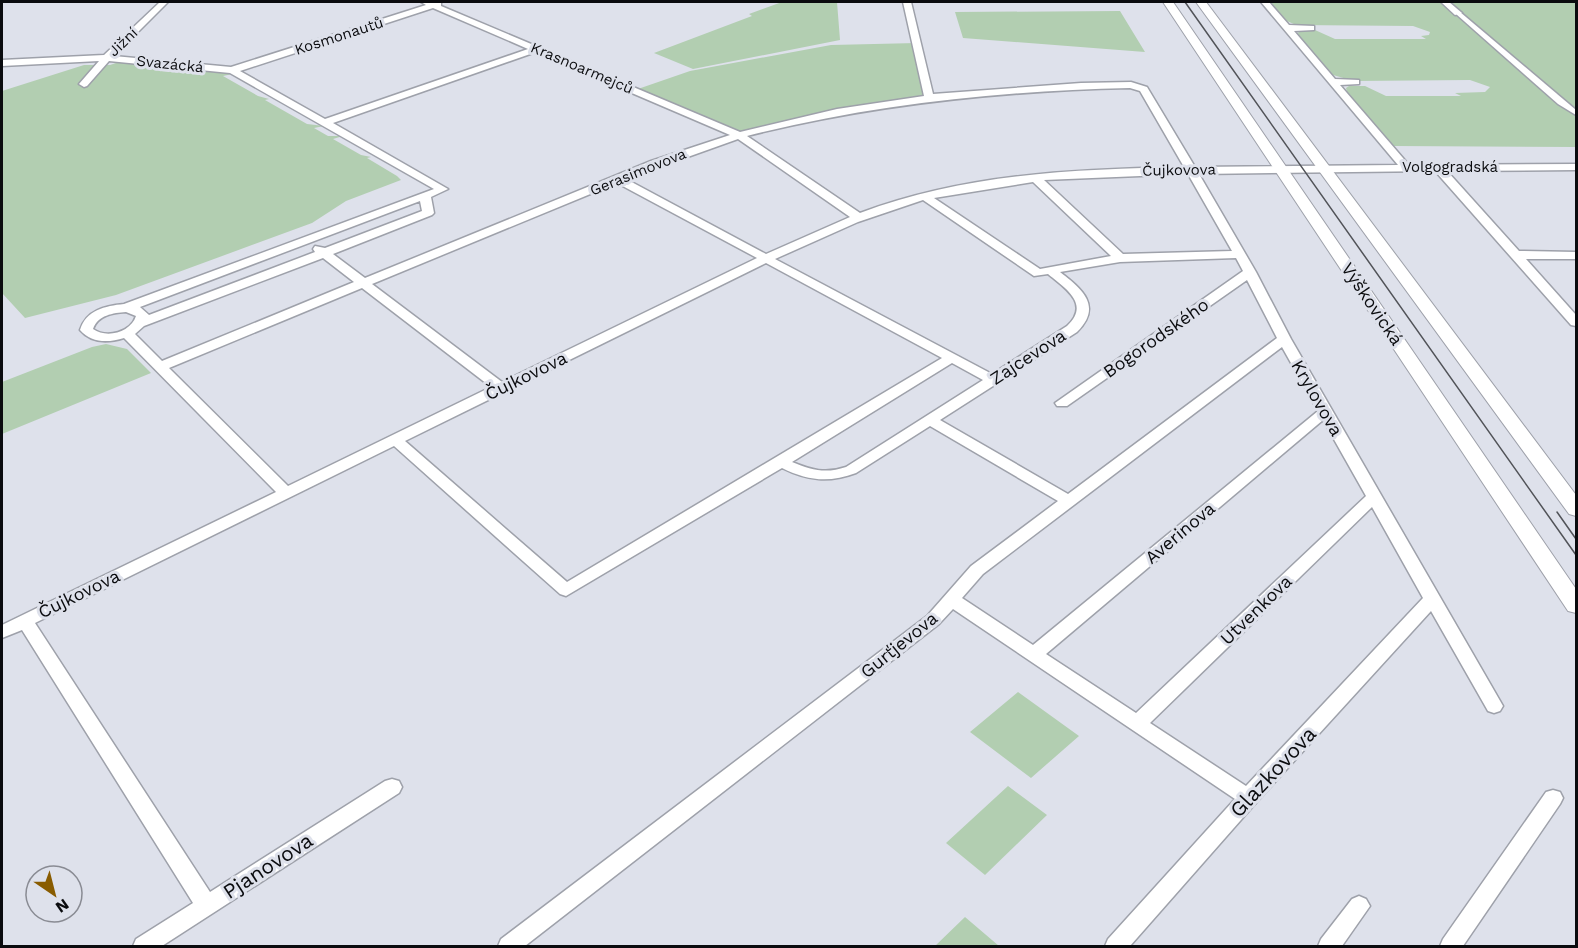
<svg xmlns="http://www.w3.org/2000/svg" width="1578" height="948" viewBox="0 0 1578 948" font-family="'Work Sans',sans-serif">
  <rect width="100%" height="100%" fill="#dee1eb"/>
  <path fill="#b2ceb1" d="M 782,2 L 837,2 L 840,40 L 693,69 L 654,53 L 752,16 L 749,14 Z
    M 1270,2 L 1576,2 L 1576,147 L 1394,146 L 1347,92 L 1346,88 L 1349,86 L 1365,86 L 1386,96 L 1461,96 L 1455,93 L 1485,92 L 1490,87 L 1470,80 L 1354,81 L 1333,75 L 1298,34 L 1299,30 L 1315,30 L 1335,39 L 1426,39 L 1421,36 L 1429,35 L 1430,32 L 1413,26 L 1296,25 L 1287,21 Z
    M 1120,11 L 1145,52 L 963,38 L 955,12 Z
    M 917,43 L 929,96 L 739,135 L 635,90 L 690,71 L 831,45 Z
    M 119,62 L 230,73 L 232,74 L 223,76 L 258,96 L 269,99 L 265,100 L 307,124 L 324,126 L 314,128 L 328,136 L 343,136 L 333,139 L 361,155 L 371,157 L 367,158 L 397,176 L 401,180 L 346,201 L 312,223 L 116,295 L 25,318 L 2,293 L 2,91 L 84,65 L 110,65 Z
    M 106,344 L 127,349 L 151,373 L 2,434 L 2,382 L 92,347 Z
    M 1018,692 L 1079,736 L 1031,778 L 970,732 Z
    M 1008,786 L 1047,815 L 985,875 L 946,843 Z
    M 965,917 L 999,946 L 935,946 Z"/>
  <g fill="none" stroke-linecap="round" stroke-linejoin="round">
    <defs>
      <path id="pedestrian" d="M 1456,12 L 1460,12 L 1576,110 L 1576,115 L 1558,104 L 1456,14 Z"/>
      <path id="minor" d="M 160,2 L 168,2 L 114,56 L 231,67 L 426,5 L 421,2 L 441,2 L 441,6 L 740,132 L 837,109 L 924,96 L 903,2 L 911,2 L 933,94 L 1081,83 L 1131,82 L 1147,87 L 1195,167 L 1398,165 L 1261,2 L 1269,2 L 1289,25 L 1314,26 L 1314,30 L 1294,31 L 1335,79 L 1359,80 L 1359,84 L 1340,85 L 1409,165 L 1576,164 L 1576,170 L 1447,171 L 1519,251 L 1576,252 L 1576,259 L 1526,259 L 1576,315 L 1576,326 L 1571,325 L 1435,171 L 1199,174 L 1256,272 L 1291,339 L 1503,706 L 1500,711 L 1494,713 L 1488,711 L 1431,611 L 1255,804 L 1130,946 L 1105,946 L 1108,939 L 1235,799 L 953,609 L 939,624 L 525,946 L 498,946 L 501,939 L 927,616 L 971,566 L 1058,501 L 930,426 L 856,473 C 829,483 808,481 782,468 L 566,596 L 560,594 L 394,446 L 35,623 L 210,892 L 385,781 L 392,779 L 399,781 L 402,787 L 399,793 L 162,946 L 133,946 L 136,939 L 193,903 L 22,630 L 2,638 L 2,625 L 276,492 L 124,338 C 108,343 91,343 80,330 C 86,310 105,306 124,304 L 434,189 L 230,73 L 109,61 L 87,86 L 84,87 L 79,84 L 99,61 L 2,66 L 2,60 L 104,55 ZM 433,8 L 528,49 L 325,119 L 240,71 ZM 536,52 L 730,135 L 651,161 L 365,278 L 333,254 L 432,215 L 434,213 L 431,197 L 448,189 L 333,123 ZM 1130,88 L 1140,91 L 1184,167 C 1074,169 964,174 860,213 L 747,136 C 874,104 1000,91 1130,88 ZM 738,139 L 850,217 L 766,254 L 626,179 ZM 1188,174 L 1232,251 L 1123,254 L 1044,180 ZM 1033,182 L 1111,256 L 1040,269 L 934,198 ZM 617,183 L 757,258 L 502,382 L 372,284 ZM 923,200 L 1034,276 L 1048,274 C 1065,288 1091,304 1067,326 L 992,374 L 775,259 L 858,222 ZM 420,201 L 422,211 L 325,248 L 315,246 L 313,249 L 315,252 L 149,315 L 140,307 ZM 323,258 L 354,282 L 162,361 L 135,334 L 144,326 ZM 1236,258 L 1243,271 L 1055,403 L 1057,406 L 1067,406 L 1247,280 L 1277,338 L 1068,494 L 940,420 L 1077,332 C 1103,306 1082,289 1060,272 L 1120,262 ZM 766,263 L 942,358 L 567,582 L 405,441 ZM 362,288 L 491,387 L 288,486 L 169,368 ZM 126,312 L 136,316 C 131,332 107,339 93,329 C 98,315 113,313 126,312 ZM 1282,347 L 1318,411 L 1033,645 L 962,598 L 983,574 ZM 952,363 L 983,380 L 846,467 C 826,474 811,470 792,462 ZM 1323,420 L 1366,496 L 1136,713 L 1046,654 ZM 1372,507 L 1423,598 L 1246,786 L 1150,723 Z
        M 1441,2 L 1449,2 L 1462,13 L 1455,15 Z
        M 1553,790 L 1560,792 L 1563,798 L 1560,804 L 1463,946 L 1440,946 L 1443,939 L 1546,792 Z
        M 1359,896 L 1366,899 L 1370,906 L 1342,946 L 1318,946 L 1321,939 L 1352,899 Z"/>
      <path id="tertiary" d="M 1163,2 L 1173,2 L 1576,589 L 1576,613 L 1568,611 Z
        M 1196,2 L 1206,2 L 1576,495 L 1576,516 L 1569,514 Z"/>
    </defs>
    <use href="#pedestrian" stroke="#9ea1aa" stroke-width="3"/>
    <use href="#minor" stroke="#9ea1aa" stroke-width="3"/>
    <use href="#tertiary" stroke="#9ea1aa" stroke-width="2"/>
    <use href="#pedestrian" fill="#fff" fill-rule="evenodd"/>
    <use href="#minor" fill="#fff" fill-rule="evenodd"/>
    <use href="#tertiary" fill="#fff" fill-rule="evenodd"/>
    <path stroke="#515358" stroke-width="1.5" d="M 1185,2 L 1576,555
      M 1557,512 L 1576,539"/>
  </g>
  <g text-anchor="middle" stroke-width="6" stroke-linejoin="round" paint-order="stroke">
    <g font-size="15" fill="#0a0b0e" stroke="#dee1eb">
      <text transform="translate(339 36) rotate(-18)" y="5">Kosmonautů</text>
      <text transform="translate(123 42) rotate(-44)" y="5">Jižní</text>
      <text transform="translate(170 64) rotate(6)" y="5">Svazácká</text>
      <text transform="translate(582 68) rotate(23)" y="5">Krasnoarmejců</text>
      <text x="1450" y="172">Volgogradská</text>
      <text transform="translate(1179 170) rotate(-1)" y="5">Čujkovova</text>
      <text transform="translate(638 172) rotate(-22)" y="5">Gerasimovova</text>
    </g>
    <g font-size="18" fill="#0a0b0e" stroke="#dee1eb">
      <text transform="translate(1372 304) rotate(56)" y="6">Výškovická</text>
      <text transform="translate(1156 338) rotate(-35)" y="6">Bogorodského</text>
      <text transform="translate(1028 357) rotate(-33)" y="6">Zajcevova</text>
      <text transform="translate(526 376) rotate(-26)" y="6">Čujkovova</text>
      <text transform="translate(1317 398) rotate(60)" y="6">Krylovova</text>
      <text transform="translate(1180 533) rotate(-40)" y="6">Averinova</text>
      <text transform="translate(79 594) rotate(-26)" y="6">Čujkovova</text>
      <text transform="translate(1256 610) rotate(-44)" y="6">Utvenkova</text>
      <text transform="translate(899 645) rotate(-39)" y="6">Gurťjevova</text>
    </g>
    <g font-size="21" fill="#0a0b0e" stroke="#dee1eb">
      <text transform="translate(1273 772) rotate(-47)" y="7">Glazkovova</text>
      <text transform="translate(268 866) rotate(-33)" y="7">Pjanovova</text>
    </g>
  </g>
  <rect width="1578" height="948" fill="none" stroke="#0a0b0e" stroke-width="6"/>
  <g transform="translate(54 894) rotate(145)"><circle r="28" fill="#dee1eb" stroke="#898b93" stroke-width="1.5"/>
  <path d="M0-4.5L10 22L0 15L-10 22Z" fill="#895c00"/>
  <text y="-9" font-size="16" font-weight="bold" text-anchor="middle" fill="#0a0b0e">N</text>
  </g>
</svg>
